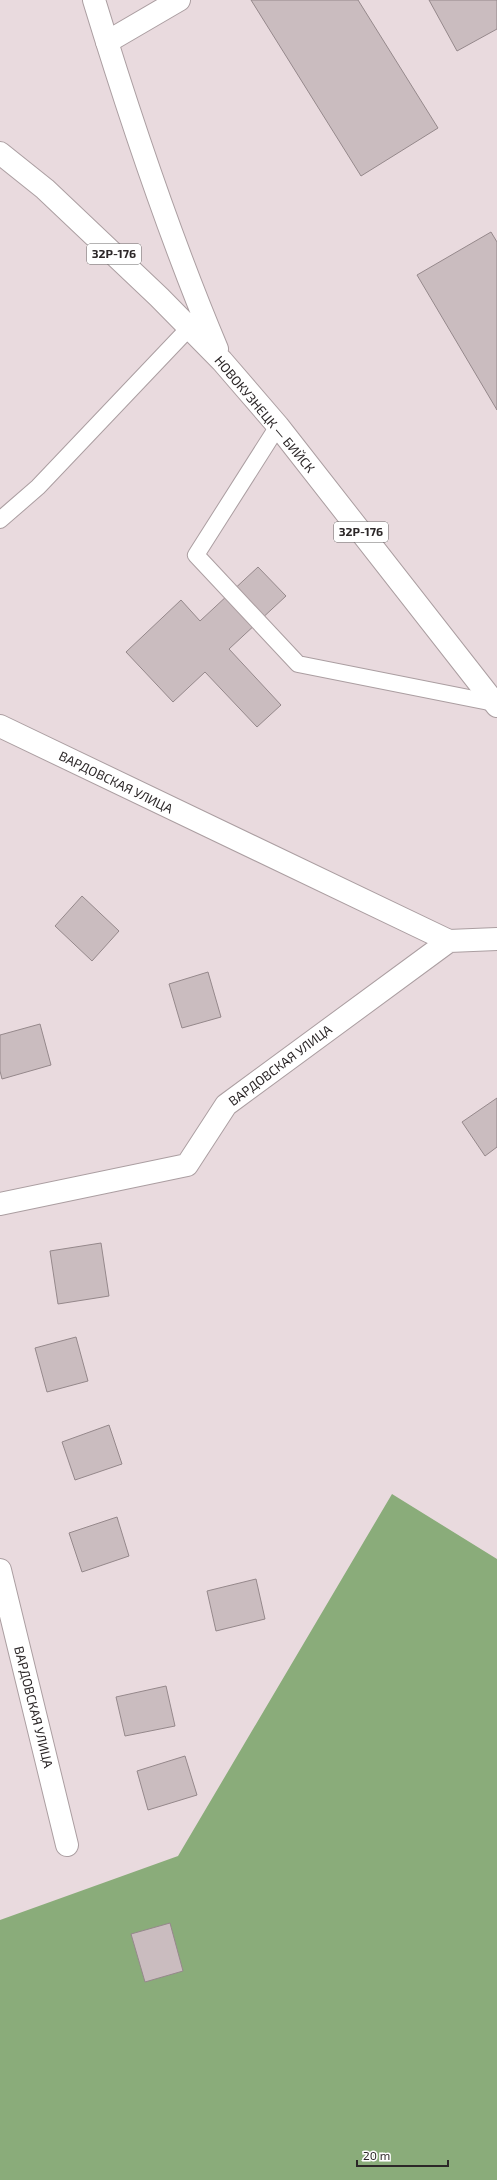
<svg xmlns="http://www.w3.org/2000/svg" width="497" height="2180" viewBox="0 0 497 2180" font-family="'Exo 2',sans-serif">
  <rect width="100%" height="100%" fill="#e9dade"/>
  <path fill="#8aac7a" d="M 392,1494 L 497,1559 L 497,2180 L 0,2180 L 0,1920 L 178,1856 Z"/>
  <path fill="#cabcbf" stroke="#95888b" d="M 251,0 L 358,0 L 438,128 L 361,176 Z
    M 429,0 L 497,0 L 497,29 L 457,51 Z
    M 491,232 L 497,242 L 497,410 L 417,275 Z
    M 258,567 L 286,596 L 229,649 L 281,705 L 257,727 L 205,672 L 173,702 L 126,652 L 181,600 L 200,621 Z
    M 82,896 L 119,931 L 92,961 L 55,926 Z
    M 208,972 L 221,1017 L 182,1028 L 169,984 Z
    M 40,1024 L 51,1065 L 2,1079 L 0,1071 L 0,1035 Z
    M 497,1098 L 497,1147 L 485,1156 L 462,1122 Z
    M 101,1243 L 109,1296 L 58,1304 L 50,1251 Z
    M 76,1337 L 88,1381 L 47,1392 L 35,1348 Z
    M 109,1425 L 122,1464 L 75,1480 L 62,1442 Z
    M 117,1517 L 129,1556 L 82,1572 L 69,1533 Z
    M 256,1579 L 265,1619 L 216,1631 L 207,1591 Z
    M 166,1686 L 175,1726 L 125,1736 L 116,1697 Z
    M 185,1756 L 197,1795 L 148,1810 L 137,1771 Z
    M 170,1923 L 183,1971 L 145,1982 L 131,1934 Z"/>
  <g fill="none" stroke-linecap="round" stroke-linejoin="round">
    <defs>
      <path id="service" d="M 278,426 L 196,555 L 298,664 L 494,703
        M 0,520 L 38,487 L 190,327"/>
      <path id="minor" d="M 107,42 L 179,0
        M 0,726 L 449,941
        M 0,1204 L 187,1165 L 226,1105 L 449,941 L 497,939
        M 0,1570 L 67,1845"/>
      <path id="primary" d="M 94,0 C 130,118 169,235 217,349
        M 0,153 L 45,189 L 159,297 L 222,361 L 278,426 L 497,706"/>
    </defs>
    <use href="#service" stroke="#ab9ea1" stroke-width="18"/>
    <use href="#minor" stroke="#ab9ea1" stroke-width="24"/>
    <use href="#primary" stroke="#ab9ea1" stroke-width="24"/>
    <use href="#service" stroke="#fff" stroke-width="16"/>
    <use href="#minor" stroke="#fff" stroke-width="22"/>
    <use href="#primary" stroke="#fff" stroke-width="22"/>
  </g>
  <g text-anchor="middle" stroke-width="3" stroke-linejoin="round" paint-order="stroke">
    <g fill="#fff" stroke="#6b6868" stroke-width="1">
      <rect x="87" y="244" width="54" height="20" rx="3"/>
      <rect x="334" y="522" width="54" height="20" rx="3"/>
    </g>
    <g font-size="12" font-weight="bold" fill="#2c2728">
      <text x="114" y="258">32Р-176</text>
      <text x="361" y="536">32Р-176</text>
    </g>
    <g font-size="13" fill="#2c2728" stroke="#fff">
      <text transform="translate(265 414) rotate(50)" y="5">НОВОКУЗНЕЦК — БИЙСК</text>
      <text transform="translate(116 782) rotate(26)" y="5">ВАРДОВСКАЯ УЛИЦА</text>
      <text transform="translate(280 1065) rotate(-37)" y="5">ВАРДОВСКАЯ УЛИЦА</text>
      <text transform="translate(34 1707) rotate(76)" y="5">ВАРДОВСКАЯ УЛИЦА</text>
    </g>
  </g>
  <path d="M357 2160v6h91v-6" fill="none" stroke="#2c2728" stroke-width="2"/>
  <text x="363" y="2160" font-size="12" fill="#2c2728" stroke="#ffffff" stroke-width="3" paint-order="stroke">20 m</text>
</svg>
